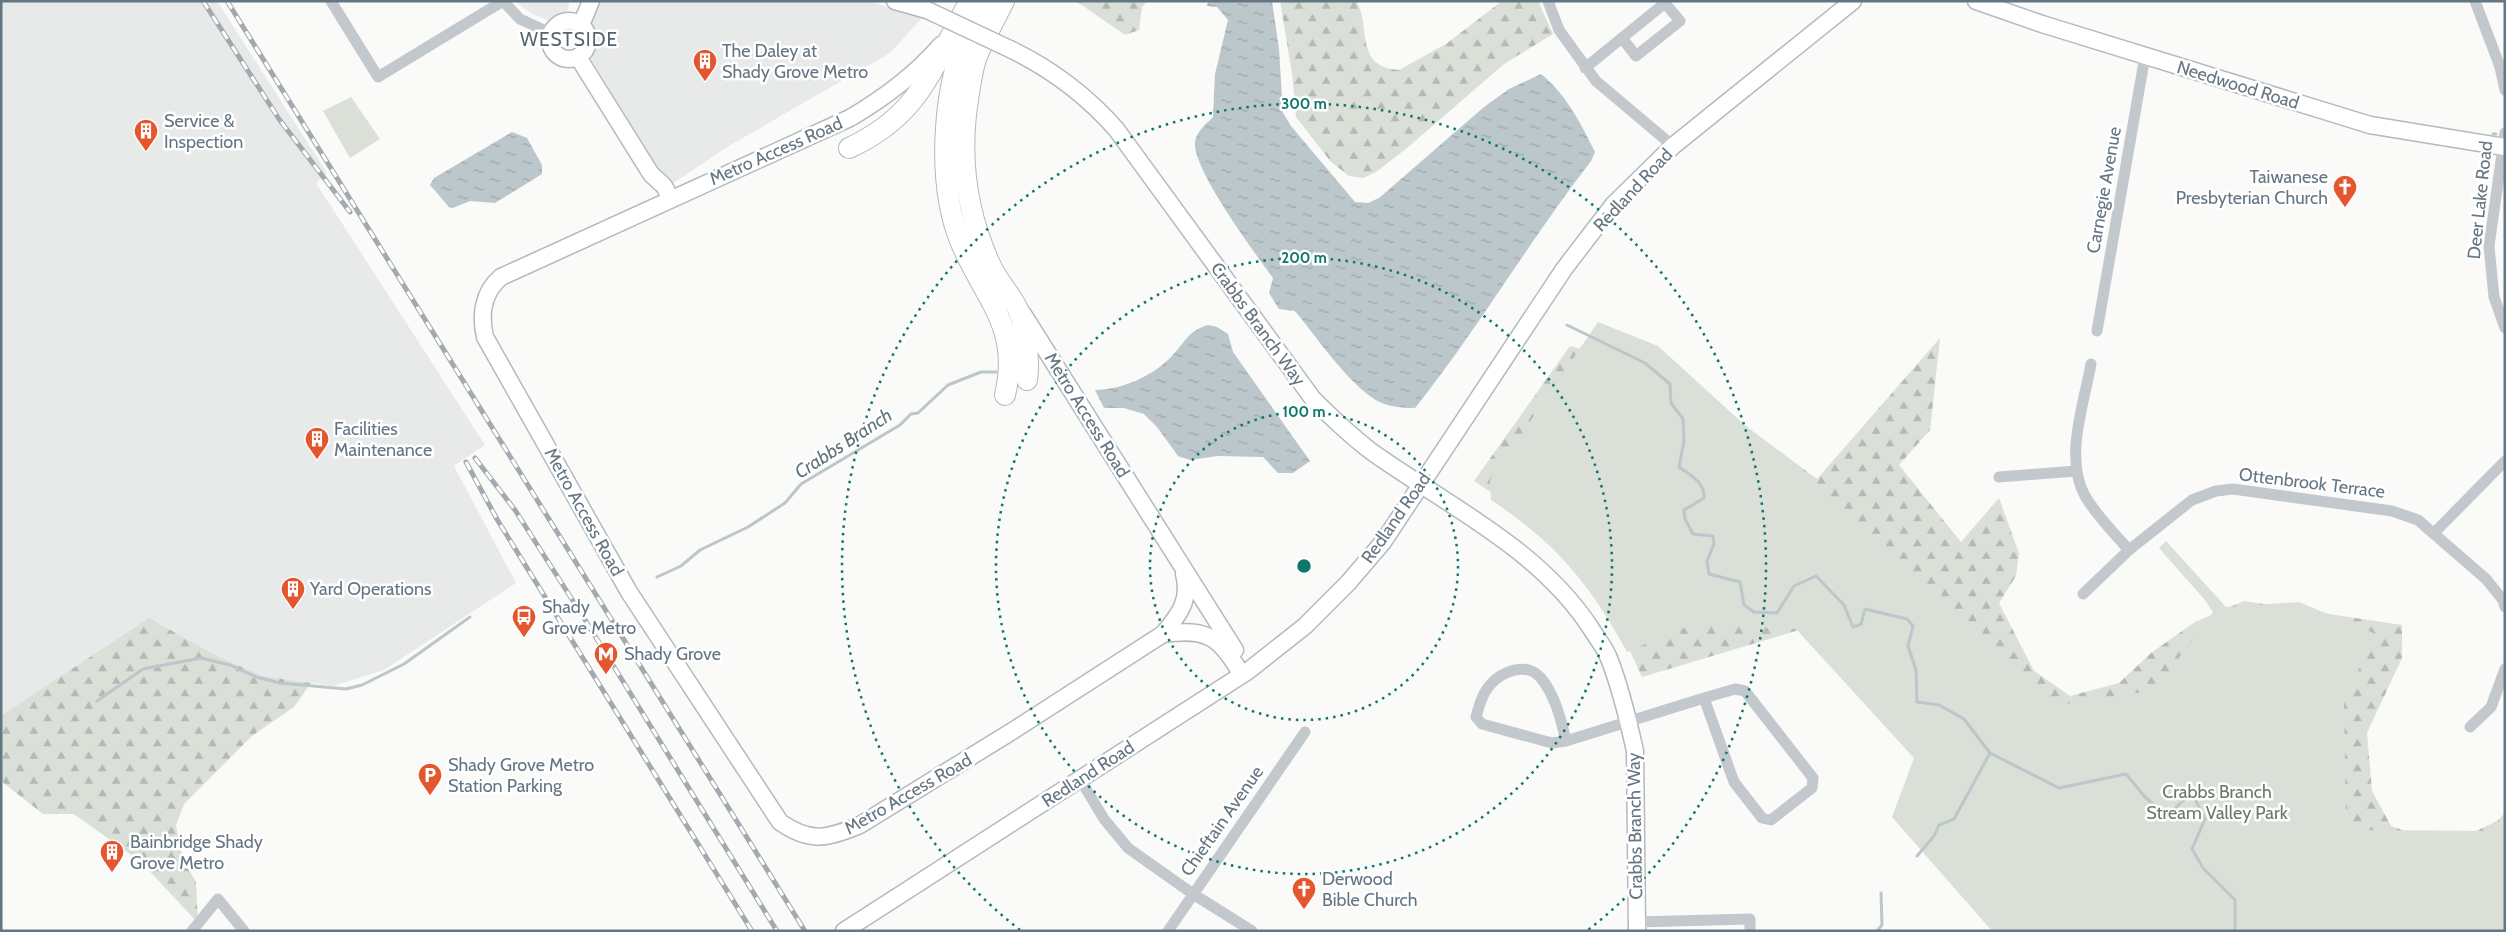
<svg xmlns="http://www.w3.org/2000/svg" width="2506" height="932" viewBox="0 0 2506 932" font-family="Cabin,sans-serif">
  <defs>
    <pattern id="forest-firs" width="22" height="20" patternUnits="userSpaceOnUse" patternTransform="scale(1.25)"><rect width="22" height="20" fill="#dadfd7"/><path d="M5 1l3.5 6h-7zM16 11l3.5 6h-7z" fill="#b4b9b4"/></pattern>
    <pattern id="water-ripples" width="26" height="14" patternUnits="userSpaceOnUse" patternTransform="scale(1.25)"><rect width="26" height="14" fill="#bbc7cb"/><path d="M2 4q2-2 4 0t4 0M15 11q2-2 4 0t4 0" fill="none" stroke="#9ca6aa"/></pattern>
  </defs>
  <rect width="100%" height="100%" fill="#fafaf8"/>
  <path fill="#e8e9e9" d="M 1,1 L 217,1 L 327,173 L 316,183 L 485,445 L 454,466 L 516,583 L 384,670 L 333,686 L 263,676 L 217,656 L 149,618 L 124,638 L 1,717 Z
    M 514,1 L 569,1 L 569,6 L 567,12 L 547,20 L 534,15 Z
    M 599,1 L 869,1 L 922,18 L 890,53 L 727,147 L 669,186 L 591,59 L 593,39 L 589,25 Z"/>
  <path fill="url(#forest-firs)" d="M 1076,1 L 1147,1 L 1142,7 L 1139,30 L 1125,35 Z
    M 1280,1 L 1356,1 C 1372,25 1353,67 1399,70 L 1446,44 L 1502,1 L 1538,1 L 1553,34 L 1504,64 L 1407,148 L 1376,172 L 1363,178 L 1349,176 L 1331,162 L 1296,117 L 1292,74 Z
    M 1940,338 L 1930,430 L 1899,465 L 1961,542 L 1999,498 L 2019,553 L 2016,576 L 1999,603 L 2034,671 L 2070,696 L 2119,683 L 2151,653 L 2195,622 L 2244,601 L 2402,625 L 2402,658 L 2367,733 L 2372,791 L 2391,826 L 2447,845 L 2497,821 L 2505,813 L 2505,931 L 1809,627 L 1642,677 L 1608,603 L 1554,534 L 1474,481 L 1570,346 L 1679,376 L 1817,479 Z
    M 149,618 L 217,656 L 263,676 L 311,683 L 294,707 L 252,736 L 184,804 L 176,825 L 183,859 L 196,882 L 198,923 L 141,862 L 74,814 L 43,814 L 1,781 L 1,716 Z"/>
  <path fill="#dadfd7" d="M 351,97 L 380,139 L 350,158 L 323,111 Z
    M 1598,322 L 1658,346 L 2053,706 L 2155,690 L 2213,612 L 2204,599 L 2159,548 L 2166,541 L 2226,607 L 2299,602 L 2378,635 L 2344,696 L 2346,830 L 2505,831 L 2505,931 L 1992,931 L 1892,817 L 1914,758 L 1796,629 L 1693,624 L 1627,652 C 1590,584 1556,543 1491,500 L 1490,480 Z"/>
  <path fill="url(#water-ripples)" d="M 1208,1 L 1272,1 L 1279,49 L 1283,113 L 1291,126 L 1355,202 L 1368,203 L 1379,198 L 1484,107 L 1509,89 L 1541,74 C 1566,94 1581,124 1595,152 L 1591,161 C 1529,241 1478,329 1415,408 C 1404,408 1394,407 1384,404 C 1353,392 1317,337 1295,311 L 1279,309 L 1269,293 L 1273,278 C 1255,253 1192,169 1195,142 C 1197,131 1206,124 1213,117 L 1215,74 L 1228,20 L 1217,7 L 1207,6 Z
    M 512,132 L 527,138 L 542,165 L 542,174 L 495,203 L 470,201 L 453,208 L 449,207 L 430,185 L 434,178 Z
    M 1208,325 L 1217,327 L 1228,334 L 1233,352 L 1310,461 L 1293,473 L 1278,473 L 1263,457 L 1218,456 L 1190,460 L 1178,456 L 1157,427 L 1144,414 L 1124,408 L 1104,408 L 1095,390 C 1121,390 1153,376 1171,357 C 1186,342 1186,332 1208,325 Z"/>
  <g fill="none" stroke-linecap="round" stroke-linejoin="round">
    <path stroke="#bbc7cb" stroke-width="3" d="M 2493,134 L 2496,134
      M 1567,325 L 1645,363 L 1670,384 L 1671,403 L 1683,419 L 1684,441 L 1679,467 C 1690,475 1705,482 1704,498 L 1684,510 L 1685,519 L 1693,534 L 1713,536 L 1714,544 L 1707,561 L 1709,574 L 1740,582 L 1744,605 L 1754,612 L 1777,613 L 1794,586 L 1816,576 L 1844,605 L 1853,627 L 1861,624 L 1865,609 L 1907,619 L 1913,626 L 1908,646 L 1916,670 L 1917,702 L 1939,705 L 1964,719 L 1990,753 L 2059,788 L 2126,774 L 2145,797 L 2167,816 L 2189,795 L 2195,799 L 2205,819 L 2192,849 L 2203,868 L 2235,900 L 2235,931
      M 657,577 L 681,566 L 700,550 L 748,527 L 785,503 L 801,484 L 900,425 L 911,414 L 918,413 L 948,385 L 981,372 L 996,372
      M 97,701 L 143,669 L 201,658 L 230,665 L 256,677 L 280,683 L 346,689 L 362,685 L 404,664 L 470,617
      M 1917,856 L 1934,836 L 1939,825 L 1954,819 L 1990,753
      M 1877,931 L 1882,925 L 1881,893"/>
    <defs>
      <path id="secondary" d="M 895,1 L 927,10
        M 1976,1 L 2042,24 L 2370,125 L 2505,147
        M550 40a19 19 0 1 1 38 0a19 19 0 1 1-38 0Z
        M 581,25 L 591,1
        M 941,45 C 915,75 884,98 850,118 L 501,277 C 483,292 480,315 485,337 L 629,592 L 780,822 C 810,843 827,839 860,825 L 1014,730 L 1163,634 C 1209,628 1219,637 1242,675
        M 1012,50 C 1053,70 1086,95 1116,129 L 1313,399 C 1332,418 1351,436 1372,452 C 1448,506 1540,549 1592,630 C 1597,638 1604,647 1608,656 C 1620,685 1628,719 1635,751 L 1637,931
        M 578,57 L 651,174 L 664,186 L 671,199
        M 1023,314 L 1235,650
        M 1163,634 C 1179,615 1191,600 1184,574
        M 844,931 L 1248,671 L 1305,626 L 1348,583 L 1383,542 L 1564,269 L 1613,205 L 1673,146 L 1853,1"/>
      <path id="highway" d="M 983,1 C 977,14 970,26 965,39 C 942,96 937,186 961,243 C 985,300 1021,327 1005,395
        M 1004,1 C 995,19 985,37 977,56 C 972,70 970,86 968,100 C 959,157 966,211 990,264 C 996,278 1006,289 1014,302 C 1026,321 1030,359 1027,380
        M 849,148 C 920,115 930,71 966,8"/>
    </defs>
    <use href="#secondary" stroke="#b3babf" stroke-width="19"/>
    <use href="#highway" stroke="#b4b9bd" stroke-width="22"/>
    <path stroke="#c3c8cc" stroke-width="11" d="M 331,1 L 378,77 L 503,1
      M 503,1 L 520,19 L 550,33
      M 1548,1 L 1559,30 L 1596,81 L 1673,146
      M 2475,1 L 2500,67 L 2505,90
      M 1585,68 L 1665,3 L 1680,21 L 1636,56 L 1622,38
      M 2505,133 L 2489,246 L 2494,297 L 2505,328
      M 2097,331 L 2145,56
      M 2091,364 C 2084,404 2064,458 2085,496 C 2096,515 2114,533 2129,550
      M 1999,477 L 2076,471
      M 2435,532 L 2505,461
      M 2083,594 L 2129,550 L 2192,500 L 2216,491 L 2233,489 L 2392,511 L 2418,520 L 2486,579 L 2503,600 L 2505,607
      M 1735,689 L 1745,691 L 1813,778 L 1812,788 L 1771,820 L 1762,818 L 1734,782 L 1704,698 Z
      M 2470,727 L 2491,707 L 2505,669
      M 1566,741 C 1561,720 1555,694 1540,677 C 1526,662 1502,671 1490,685 C 1482,694 1479,706 1476,717 L 1482,724 L 1552,743 L 1566,741 L 1704,698
      M 1080,779 L 1104,819 L 1128,848 L 1193,894 L 1252,931
      M 1637,922 L 1750,919 L 1750,931
      M 192,931 L 218,899 L 244,931
      M 1168,931 L 1305,732"/>
    <use href="#secondary" stroke="#fff" stroke-width="16"/>
    <use href="#highway" stroke="#fff" stroke-width="20"/>
    <defs>
      <path id="rail" d="M 203,1 L 279,119 L 350,212
        M 227,1 L 805,931
        M 475,458 L 515,510 L 582,615 L 777,931
        M 466,462 L 498,521 L 752,931"/>
    </defs>
    <use href="#rail" stroke="#a2aab0" stroke-width="5"/>
    <use href="#rail" stroke="#fff" stroke-width="3" stroke-dasharray="9" stroke-linecap="butt"/>
    <defs>
      <path id="secondary-bridge" d="M 927,10 L 1012,50"/>
    </defs>
    <use href="#secondary-bridge" stroke="#b3babf" stroke-width="19" stroke-linecap="butt"/>
    <use href="#secondary-bridge" stroke="#fff" stroke-width="16"/>
  </g>
  <g fill="none" stroke="#0f766e" stroke-width="2.5" stroke-dasharray="2.5 5">
    <circle cx="1304" cy="566" r="154"/>
    <circle cx="1304" cy="566" r="308"/>
    <path d="M1020 930A462 462 0 1 1 1588 930"/>
  </g>
  <defs>
    <symbol id="building-pin" viewBox="-11 -11 22 30"><path d="M0 17L-7.5 6A9.5 9.5 0 1 1 7.5 6Z" fill="#e4572e" stroke="#fff"/><path d="M-4-6H4V6H1V3H-1V6H-4ZM-2.5-4.3h1.7v1.8h-1.7ZM.8-4.3h1.7v1.8H.8ZM-2.5-1h1.7V.8h-1.7ZM.8-1h1.7V.8H.8Z" fill="#fff"/></symbol>
    <symbol id="church-pin" viewBox="-11 -11 22 30"><path d="M0 17L-7.5 6A9.5 9.5 0 1 1 7.5 6Z" fill="#e4572e" stroke="#fff"/><path d="M-1.2-6h2.4v3.5h3.3v2.4h-3.3V6h-2.4V-.1h-3.3v-2.4h3.3Z" fill="#fff"/></symbol>
    <symbol id="bus-pin" viewBox="-11 -11 22 30"><path d="M0 17L-7.5 6A9.5 9.5 0 1 1 7.5 6Z" fill="#e4572e" stroke="#fff"/><path d="M-5-6H5V4H4V6H2V4H-2V6H-4V4H-5ZM-3.5-4V0h7V-4ZM-3.5 1.2v1.5H-2V1.2ZM2 1.2v1.5H3.5V1.2Z" fill="#fff"/></symbol>
    <symbol id="metro-pin" viewBox="-11 -11 22 30"><path d="M0 17L-7.5 6A9.5 9.5 0 1 1 7.5 6Z" fill="#e4572e" stroke="#fff"/><path d="M-5.5 5V-5H-3L0 0L3-5H5.5V5H3V-.5L0 4L-3-.5V5Z" fill="#fff"/></symbol>
    <symbol id="parking-pin" viewBox="-11 -11 22 30"><path d="M0 17L-7.5 6A9.5 9.5 0 1 1 7.5 6Z" fill="#e4572e" stroke="#fff"/><path d="M-3.5-5.5H1a3.5 3.5 0 0 1 0 7H-1V5.5H-3.5ZM-1-3.4V-.6H.8a1.4 1.4 0 0 0 0-2.8Z" fill="#fff"/></symbol>
  </defs>
  <g fill-rule="evenodd">
    <use href="#building-pin" x="691" y="47" width="28" height="38"/>
    <use href="#building-pin" x="132" y="117" width="28" height="38"/>
    <use href="#church-pin" x="2331" y="173" width="28" height="38"/>
    <use href="#building-pin" x="303" y="425" width="28" height="38"/>
    <use href="#building-pin" x="279" y="575" width="28" height="38"/>
    <use href="#bus-pin" x="510" y="603" width="28" height="38"/>
    <use href="#metro-pin" x="592" y="640" width="28" height="38"/>
    <use href="#parking-pin" x="416" y="761" width="28" height="38"/>
    <use href="#building-pin" x="98" y="838" width="28" height="38"/>
    <use href="#church-pin" x="1290" y="875" width="28" height="38"/>
  </g>
  <g text-anchor="middle" stroke-width="5" stroke-linejoin="round" paint-order="stroke">
    <g font-size="18" fill="#657683" stroke="#fff" text-anchor="start">
      <text x="722" y="57">The Daley at<tspan x="722" dy="21">Shady Grove Metro</tspan></text>
      <text x="164" y="127">Service &amp;<tspan x="164" dy="21">Inspection</tspan></text>
      <text x="2328" y="183" text-anchor="end">Taiwanese<tspan x="2328" dy="21">Presbyterian Church</tspan></text>
      <text x="334" y="435">Facilities<tspan x="334" dy="21">Maintenance</tspan></text>
      <text x="310" y="595">Yard Operations</text>
      <text x="542" y="613">Shady<tspan x="542" dy="21">Grove Metro</tspan></text>
      <text x="624" y="660">Shady Grove</text>
      <text x="448" y="771">Shady Grove Metro<tspan x="448" dy="21">Station Parking</tspan></text>
      <text x="130" y="848">Bainbridge Shady<tspan x="130" dy="21">Grove Metro</tspan></text>
      <text x="1322" y="885">Derwood<tspan x="1322" dy="21">Bible Church</tspan></text>
    </g>
    <g font-size="18" fill="#657683" stroke="#fff">
      <text transform="translate(2238 85) rotate(17)" y="6">Needwood Road</text>
      <text transform="translate(776 151) rotate(-24)" y="6">Metro Access Road</text>
      <text transform="translate(1633 190) rotate(-47)" y="6">Redland Road</text>
      <text transform="translate(2104 190) rotate(-80)" y="6">Carnegie Avenue</text>
      <text transform="translate(2480 200) rotate(-84)" y="6">Deer Lake Road</text>
      <text transform="translate(1258 324) rotate(54)" y="6">Crabbs Branch Way</text>
      <text transform="translate(1087 415) rotate(58)" y="6">Metro Access Road</text>
      <text transform="translate(2312 483) rotate(7)" y="6">Ottenbrook Terrace</text>
      <text transform="translate(584 512) rotate(61)" y="6">Metro Access Road</text>
      <text transform="translate(1396 518) rotate(-55)" y="6">Redland Road</text>
      <text transform="translate(1088 774) rotate(-33)" y="6">Redland Road</text>
      <text transform="translate(908 794) rotate(-30)" y="6">Metro Access Road</text>
      <text transform="translate(1222 821) rotate(-55)" y="6">Chieftain Avenue</text>
      <text transform="translate(1635 826) rotate(-91)" y="6">Crabbs Branch Way</text>
    </g>
    <g font-size="18" fill="#687a64" stroke="#fff">
      <text x="2217" y="798">Crabbs Branch<tspan x="2217" dy="21">Stream Valley Park</tspan></text>
    </g>
    <g font-size="19" letter-spacing="1" fill="#57646e" stroke="#fff">
      <text x="569" y="46">WESTSIDE</text>
    </g>
    <g font-size="19" font-style="italic" fill="#60757c" stroke="#fff">
      <text transform="translate(843 443) rotate(-33)" y="7">Crabbs Branch</text>
    </g>
  </g>
  <circle cx="1304" cy="566" r="8" fill="#0f766e" stroke="#fff" stroke-width="2.5"/>
  <g font-size="15" text-anchor="middle" font-weight="bold" fill="#0f766e" stroke="#fff" stroke-width="5" stroke-linejoin="round" paint-order="stroke">
    <text x="1304" y="109">300 m</text>
    <text x="1304" y="263">200 m</text>
    <text x="1304" y="417">100 m</text>
  </g>
  <rect width="2506" height="932" fill="none" stroke="#657683" stroke-width="5"/>
</svg>
